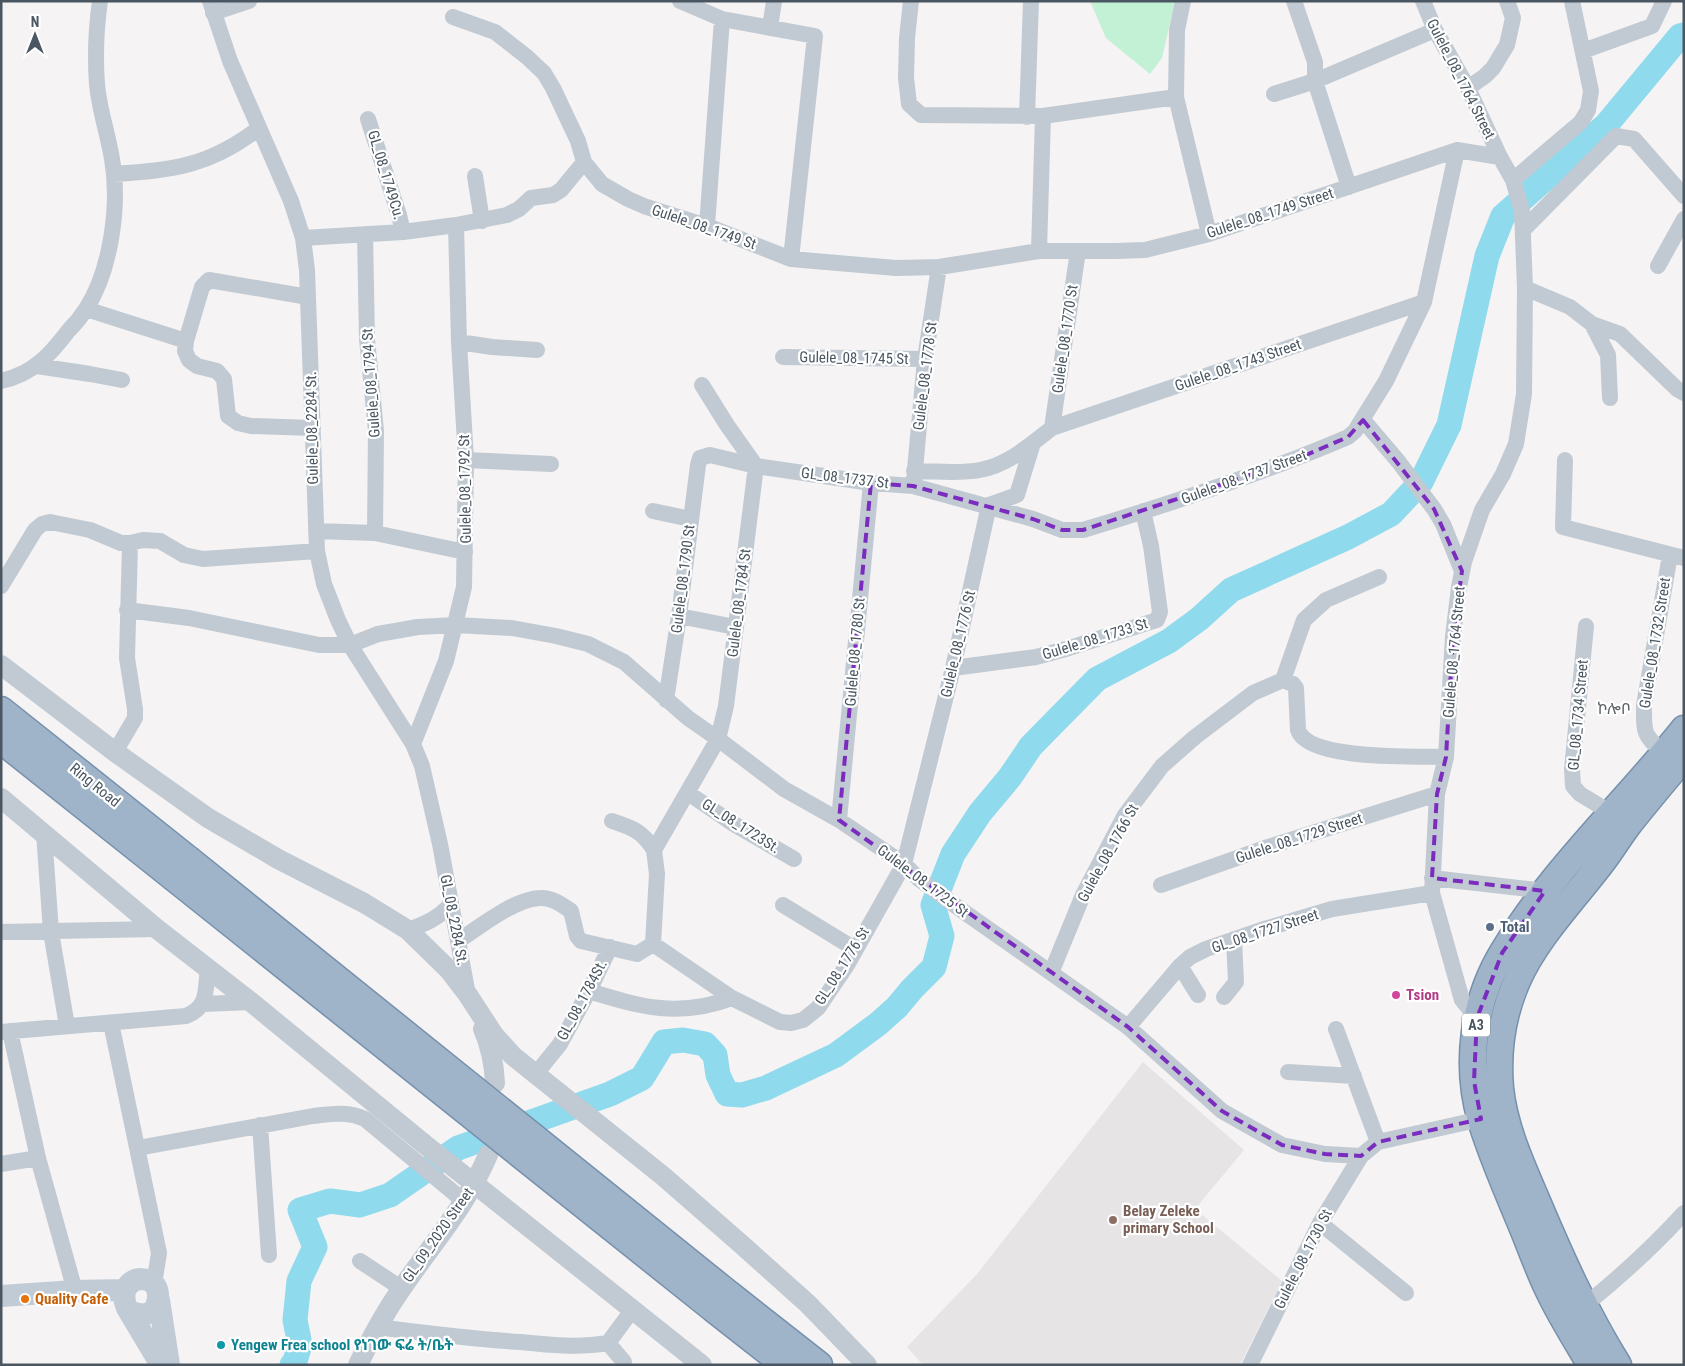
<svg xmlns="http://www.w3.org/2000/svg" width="1685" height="1366" viewBox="0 0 1685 1366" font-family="'Roboto Condensed','Noto Sans Ethiopic',sans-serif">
  <rect width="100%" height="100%" fill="#f5f3f3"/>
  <path fill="#e6e4e5" d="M 1143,1062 L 1244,1150 L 1195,1209 L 1282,1281 L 1240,1365 L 923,1365 L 907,1347 L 977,1274 Z"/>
  <path fill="#c3f1d5" d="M 1090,1 L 1175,1 L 1162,58 L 1150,74 L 1106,38 Z"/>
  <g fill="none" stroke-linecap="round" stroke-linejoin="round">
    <path stroke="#90daee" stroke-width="25" d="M 292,1365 L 294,1364 L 300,1345 L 295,1320 L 299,1281 L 315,1247 L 300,1210 L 330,1201 L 360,1205 L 390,1195 L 458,1148 L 610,1094 L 642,1078 L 664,1042 L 683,1040 L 705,1044 L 715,1055 L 718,1075 L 727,1094 L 742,1095 L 766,1088 L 836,1055 L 878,1024 L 897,1007 L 912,989 L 934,967 L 942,936 L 933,905 L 953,854 L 980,813 L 1010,777 L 1031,746 L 1097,679 L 1169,641 L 1199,619 L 1231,590 L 1348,537 L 1391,514 L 1421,482 L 1449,425 L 1487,256 L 1503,216 L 1607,124 L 1680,36 L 1684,35"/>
    <defs>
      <path id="trunk" d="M 1,710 L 188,859
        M 1,740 L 173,877
        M 730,1295 L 819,1365
        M 715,1310 L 785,1365
        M 1591,1365 C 1576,1340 1560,1315 1548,1289 C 1537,1266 1529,1242 1519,1219 C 1506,1187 1491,1154 1481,1120 C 1465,1065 1473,1001 1503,952 C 1552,870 1624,804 1684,729
        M 1618,1365 C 1585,1312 1560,1256 1536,1199 C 1521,1164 1504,1127 1500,1088 C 1497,1052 1502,1015 1517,981 C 1535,939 1574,899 1602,862 C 1611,850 1619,837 1628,825 C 1646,802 1665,780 1683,758"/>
    </defs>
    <use href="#trunk" stroke="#7690ad" stroke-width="29"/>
    <path stroke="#c1cad2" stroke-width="16" d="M 210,1 L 230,61 L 291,201 L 303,238 L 307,270 L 317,551 L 324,584 L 338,620 L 350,645 L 413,744 L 422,766 L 440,844 L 468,995
      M 680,1 L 722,19 L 815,36 L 791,259
      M 911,1 L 907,38 L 906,78 L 909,104 L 921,115 L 1043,116 L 1176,97
      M 1183,1 L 1177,30 L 1176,97 L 1209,234
      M 1423,1 L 1435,30 L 1468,88 L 1500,157 L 1513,180 L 1522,211 L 1525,288 L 1524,394 L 1516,444 L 1503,474 L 1482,510 L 1464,562 L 1459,587 L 1453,636 L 1446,757 L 1437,794 L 1432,893 L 1462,1000 L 1477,1018 L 1483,1021
      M 213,13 L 249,1
      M 453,17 L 495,32 L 527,57 L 544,73 L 553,88 L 578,141 L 584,162
      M 770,28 L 774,1
      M 1583,51 L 1652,26 L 1664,1
      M 1468,88 L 1485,76 L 1493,68 L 1507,45 L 1513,18 L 1507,1
      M 1274,94 L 1315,81 L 1315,62 L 1294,1
      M 1027,117 L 1031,1
      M 368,119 L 399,215 L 403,232
      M 114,174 C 174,170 210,166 259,128
      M 475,176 L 482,221
      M 1513,180 L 1581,122 L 1588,110 L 1591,91 L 1572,1
      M 1349,187 L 1315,81 L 1435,30
      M 707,226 L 722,19
      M 1523,230 L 1616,136 L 1634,139 L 1684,196
      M 365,234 L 367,339 L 376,431 L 375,533
      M 303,238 L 403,232 L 456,225 L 507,215 L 519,209 L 531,198 L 553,195 L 561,190 L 584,162 L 602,184 L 628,199 L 644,206 L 707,226 L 791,259 L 896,268 L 939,267 L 1039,251 L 1116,251 L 1145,250 L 1209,234 L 1457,150 L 1500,157
      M 1039,251 L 1043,116
      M 1658,266 L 1684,219
      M 1525,288 L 1570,307 L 1592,324 L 1620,334 L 1677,389 L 1684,393
      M 308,297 L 209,280 L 202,287 L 186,341 L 185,351 L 189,360 L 197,366 L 217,371 L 224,379 L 228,416 L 238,423 L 251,426 L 313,428
      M 86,309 L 186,341
      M 1592,324 L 1608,355 L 1610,398
      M 459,342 L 492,347 L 537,350
      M 783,357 L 925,359
      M 37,366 L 90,374 L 122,380
      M 1,381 C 33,374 50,355 69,330 C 75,324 81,317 86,309 C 111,270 120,205 112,159 C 108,134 99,109 97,84 C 95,57 96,29 100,1
      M 702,385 L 727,425 L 756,466
      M 1363,420 L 1398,461 L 1434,509 L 1443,524 L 1462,571
      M 1052,428 L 1078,251
      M 466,460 L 551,464
      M 1565,460 L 1563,527 L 1684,558
      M 914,471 C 935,471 959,474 980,470 C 1008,465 1030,445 1052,428 L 1424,302
      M 914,481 L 925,359 L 939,267
      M 989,505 L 1017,495 L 1033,443
      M 653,511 L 690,519
      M 316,531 L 375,533 L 465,552
      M 1,586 L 35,530 L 42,524 L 50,522 L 90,530 L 121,543 L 130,543 L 143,540 L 160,541 L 184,555 L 203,559 L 317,551
      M 127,610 L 189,618 L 319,645 L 350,645 L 378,634 L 418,627 L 456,625 L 512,628 L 556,636 L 588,644 L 624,662 L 688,718 L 718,739 L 784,789 L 839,820 L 904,864 L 919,879 L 960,909 L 1128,1027 L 1222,1111 L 1282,1145 L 1325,1154 L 1361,1156 L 1378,1142 L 1481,1119
      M 679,616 L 735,627
      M 1586,626 L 1572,769 L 1573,786 L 1580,794 L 1618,817
      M 953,668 L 1036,657 L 1066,649 L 1157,620 L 1160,612 L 1151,546 L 1143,511
      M 1283,680 L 1293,684 L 1296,688 L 1298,730 C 1308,761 1418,756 1446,757
      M 1283,680 L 1304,620 L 1326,600 L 1379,577
      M 666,700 L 679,616 L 698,465 L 700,458 L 710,455 L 756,466 L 871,483 L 913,486 L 1033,519 L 1062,530 L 1083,530 C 1173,503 1262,474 1348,437 L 1355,431 L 1386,381 L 1424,302 L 1457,150
      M 413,744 L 446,661 L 464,587 L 466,460 L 459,342 L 456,225
      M 115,752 L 135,718 L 135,709 L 127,658 L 130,543
      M 1664,754 C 1643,733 1644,735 1644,705 L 1670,555
      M 688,793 L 732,823 L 794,859
      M 839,820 L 871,483
      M 612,821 C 633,828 642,831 654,850
      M 44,833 L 51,932 L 67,1026
      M 1432,878 L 1545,891
      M 1161,885 L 1265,848 L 1437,794
      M 783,905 L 855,949
      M 408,930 C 425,924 439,918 451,904
      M 1,932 L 157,929
      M 458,941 C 480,927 514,899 540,898 C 551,897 562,905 571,911 L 577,936 L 581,941 L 637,954 L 653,944
      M 653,944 L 732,998 L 780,1022 L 791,1023 L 803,1020 L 818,1008 L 847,965 L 904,864 L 953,668 L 989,505
      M 653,944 L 657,874 L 654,850 L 718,739 L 726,706 L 756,466
      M 1180,966 L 1198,995
      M 1051,973 L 1083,895 L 1125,815 L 1162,766 L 1195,737 L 1253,693 L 1283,680
      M 589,991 C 641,1007 679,1018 732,998
      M 1224,997 L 1236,982 L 1234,939
      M 203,1004 L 251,1002
      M 111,1023 L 159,1253 L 154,1284
      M 1128,1027 L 1180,966 L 1190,957 L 1206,949 L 1261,930 L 1332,909 L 1432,893
      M 1336,1029 L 1378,1142
      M 10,1031 L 38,1158 L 75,1291
      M 1,1032 L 186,1016 C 209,1007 205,990 208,968
      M 1288,1072 L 1354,1076
      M 535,1075 L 560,1044 L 589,991 L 610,947
      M 260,1125 L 269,1255
      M 138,1148 L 313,1116 C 332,1114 347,1111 365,1119 L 465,1202
      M 1,1164 L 38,1158
      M 1320,1223 L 1406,1293
      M 360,1261 L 401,1288
      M 1584,1306 C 1620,1277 1653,1247 1684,1213
      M 377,1327 C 425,1333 472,1339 520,1342 C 549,1345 578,1348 608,1343 L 624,1362
      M 608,1343 L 633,1309
      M 1250,1365 L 1320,1223 L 1361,1156"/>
    <path stroke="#c1cad2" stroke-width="20" d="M 1,665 L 115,752 L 208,818 L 278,859 L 364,903 L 408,930 L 448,969 L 468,995 L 494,1035 L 513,1056 L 663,1176 L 741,1244 L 808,1304 L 867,1365
      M 1,798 L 157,929 L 251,1002 L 423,1143
      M 483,1029 C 491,1047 494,1063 495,1083
      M 520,1220 L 702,1365
      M 358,1365 C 371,1338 385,1312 402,1288 C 432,1244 467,1205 488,1155"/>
    <path stroke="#c1cbd6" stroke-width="22" d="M 1,1296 L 75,1291 L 124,1290
      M 159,1300 L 169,1365
      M 130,1312 L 143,1315 L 154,1311 C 174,1268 111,1270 127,1308 L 161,1365"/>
    <use href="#trunk" stroke="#9fb4c9" stroke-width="26"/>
    <defs>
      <path id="trunk-bridge" d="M 188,859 L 730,1295
        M 173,877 L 715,1310"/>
    </defs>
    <use href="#trunk-bridge" stroke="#7690ad" stroke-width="29" stroke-linecap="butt"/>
    <path stroke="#c1cad2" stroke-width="20" d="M 423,1143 L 520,1220"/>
    <use href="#trunk-bridge" stroke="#9fb4c9" stroke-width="26"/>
  </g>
  <path fill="none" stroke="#7b2cbf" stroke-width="4" stroke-dasharray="10 6" stroke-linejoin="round" d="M 1363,420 L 1434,509 L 1462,571 L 1453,636 L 1446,757 L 1437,794 L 1432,878 L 1545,891 L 1502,953 L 1477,1018 L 1474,1081 L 1481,1119 L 1378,1142 L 1361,1156 L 1325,1154 L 1282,1145 L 1222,1111 L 1128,1027 L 839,820 L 871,483 L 913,486 L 1033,519 L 1062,530 L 1083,530 L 1292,461 L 1348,437 Z"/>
  <circle fill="#5c6f8a" stroke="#fff" stroke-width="2" cx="1490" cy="927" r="5"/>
  <circle fill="#d1479c" stroke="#fff" stroke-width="2" cx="1396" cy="995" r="5"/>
  <circle fill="#8d6e63" stroke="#fff" stroke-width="2" cx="1113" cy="1220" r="5"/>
  <circle fill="#e8710a" stroke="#fff" stroke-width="2" cx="25" cy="1299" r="5"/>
  <circle fill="#0f9aa8" stroke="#fff" stroke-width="2" cx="221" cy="1345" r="5"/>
  <g text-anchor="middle" stroke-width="4.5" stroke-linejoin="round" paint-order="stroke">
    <rect fill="#fff" stroke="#808990" stroke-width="1" x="1462" y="1013.5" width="28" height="23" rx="4"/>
    <g font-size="14" font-weight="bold" fill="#4a5661">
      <text x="1476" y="1030">A3</text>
    </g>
    <g font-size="15" fill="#4a5661" stroke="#fff">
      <text transform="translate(1461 79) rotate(63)" y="5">Gulele_08_1764 Street</text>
      <text transform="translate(386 175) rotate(73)" y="5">GL_08_1749Cu.</text>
      <text transform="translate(1270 213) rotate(-18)" y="5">Gulele_08_1749 Street</text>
      <text transform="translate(704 227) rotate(19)" y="5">Gulele_08_1749 St</text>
      <text transform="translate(1065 339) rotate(-82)" y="5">Gulele_08_1770 St</text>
      <text transform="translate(854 358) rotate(1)" y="5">Gulele_08_1745 St</text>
      <text transform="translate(1238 365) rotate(-19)" y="5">Gulele_08_1743 Street</text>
      <text transform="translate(925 376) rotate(-83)" y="5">Gulele_08_1778 St</text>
      <text transform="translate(371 383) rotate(-94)" y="5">Gulele_08_1794 St</text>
      <text transform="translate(312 428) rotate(-91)" y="5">Gulele_08_2284 St.</text>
      <text transform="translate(1244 477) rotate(-20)" y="5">Gulele_08_1737 Street</text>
      <text transform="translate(845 478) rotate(7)" y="5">GL_08_1737 St</text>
      <text transform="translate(465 489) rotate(-91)" y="5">Gulele_08_1792 St</text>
      <text transform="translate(683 579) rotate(-83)" y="5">Gulele_08_1790 St</text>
      <text transform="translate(739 603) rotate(-83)" y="5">Gulele_08_1784 St</text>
      <text transform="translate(1095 639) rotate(-17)" y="5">Gulele_08_1733 St</text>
      <text transform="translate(1655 643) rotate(-81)" y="5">Gulele_08_1732 Street</text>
      <text transform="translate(958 644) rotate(-77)" y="5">Gulele_08_1776 St</text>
      <text transform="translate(855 652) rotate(-85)" y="5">Gulele_08_1780 St</text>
      <text transform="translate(1454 652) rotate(-85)" y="5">Gulele_08_1764 Street</text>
      <text transform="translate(1578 715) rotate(-85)" y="5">GL_08_1734 Street</text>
      <text transform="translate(95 785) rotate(39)" y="5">Ring Road</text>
      <text transform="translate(741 826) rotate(32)" y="5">GL_08_1723St.</text>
      <text transform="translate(1299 838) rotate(-18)" y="5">Gulele_08_1729 Street</text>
      <text transform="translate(1108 853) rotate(-61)" y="5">Gulele_08_1766 St</text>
      <text transform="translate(923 881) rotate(37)" y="5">Gulele_08_1725 St</text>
      <text transform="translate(454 920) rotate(79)" y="5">GL_08_2284 St.</text>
      <text transform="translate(1265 931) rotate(-18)" y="5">GL_08_1727 Street</text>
      <text transform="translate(842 966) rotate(-58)" y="5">GL_08_1776 St</text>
      <text transform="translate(582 1000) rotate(-62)" y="5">GL_08_1784St.</text>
      <text transform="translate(438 1235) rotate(-55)" y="5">GL_09_2020 Street</text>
      <text transform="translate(1303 1259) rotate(-63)" y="5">Gulele_08_1730 St</text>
    </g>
    <g font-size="15" font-weight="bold" fill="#4e5e75" stroke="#fff" text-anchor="start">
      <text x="1500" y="932">Total</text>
    </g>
    <g font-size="15" font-weight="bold" fill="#b23c85" stroke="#fff" text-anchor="start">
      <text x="1406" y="1000">Tsion</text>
    </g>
    <g font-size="15" font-weight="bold" fill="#785e54" stroke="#fff" text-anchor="start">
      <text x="1123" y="1216">Belay Zeleke<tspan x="1123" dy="17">primary School</tspan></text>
    </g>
    <g font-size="15" font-weight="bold" fill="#c56008" stroke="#fff" text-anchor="start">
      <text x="35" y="1304">Quality Cafe</text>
    </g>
    <g font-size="15" font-weight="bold" fill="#0d838f" stroke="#fff" text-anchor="start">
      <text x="231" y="1350">Yengew Frea school የነገው ፍሬ ት/ቤት</text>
    </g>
    <g font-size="16" fill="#5f6368" stroke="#fff">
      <text x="1614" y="714">ኮሎቦ</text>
    </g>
  </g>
  <rect width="1685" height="1366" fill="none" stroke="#4a5661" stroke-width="5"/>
  <g transform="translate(35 35)" stroke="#ffffff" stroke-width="4" paint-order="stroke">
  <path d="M0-4L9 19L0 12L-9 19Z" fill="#4a5661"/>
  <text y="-8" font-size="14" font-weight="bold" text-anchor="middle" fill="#4a5661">N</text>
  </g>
</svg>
